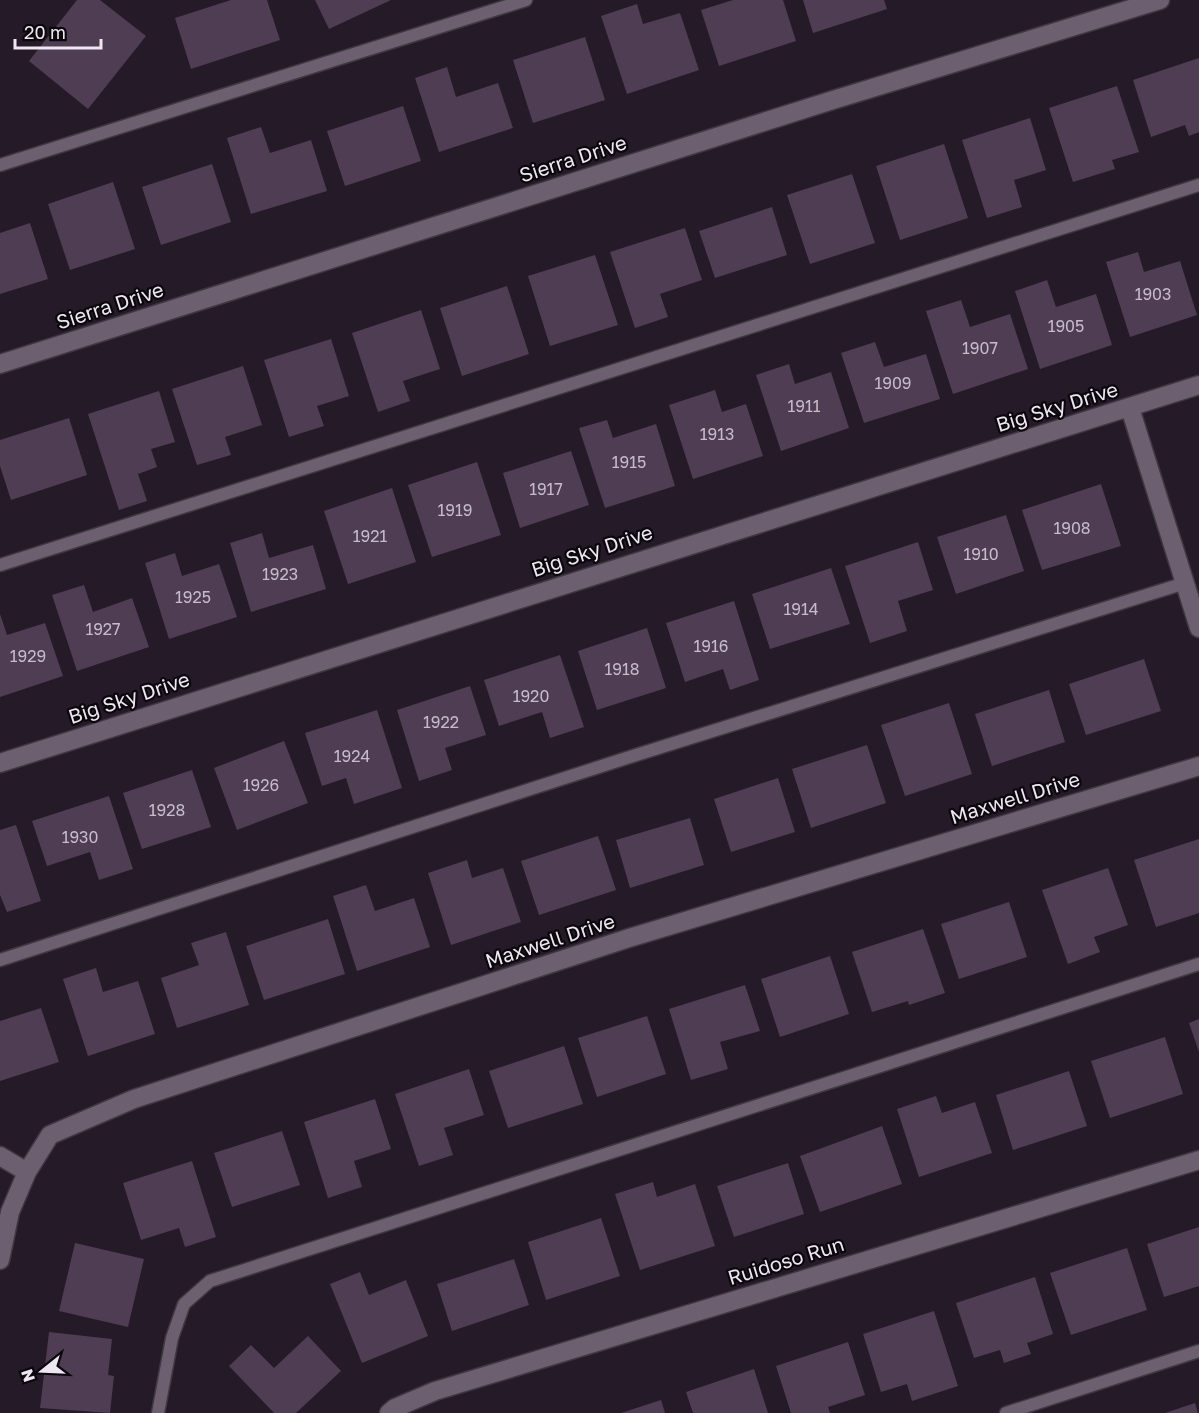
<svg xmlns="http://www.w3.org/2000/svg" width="1199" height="1413" viewBox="0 0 1199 1413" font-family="'Golos Text',sans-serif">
  <rect width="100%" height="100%" fill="#251a28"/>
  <path fill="#4f3d54" d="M 77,0 L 100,0 L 146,36 L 88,109 L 29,61 Z
    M 231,0 L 267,0 L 280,40 L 191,69 L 175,18 Z
    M 315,0 L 391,0 L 329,29 Z
    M 733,0 L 783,0 L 796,41 L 719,66 L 701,10 Z
    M 803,0 L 884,0 L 887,9 L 813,33 Z
    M 637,4 L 643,24 L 680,13 L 699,70 L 627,94 L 601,16 Z
    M 585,37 L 605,100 L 533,123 L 513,60 Z
    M 1199,58 L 1199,132 L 1189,136 L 1185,125 L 1151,137 L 1133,80 Z
    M 447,67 L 456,97 L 498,83 L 513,128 L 439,152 L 415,78 Z
    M 1117,86 L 1139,152 L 1112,160 L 1115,169 L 1073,182 L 1049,108 Z
    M 403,106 L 421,161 L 345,186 L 327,131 Z
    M 1030,118 L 1046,170 L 1014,180 L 1022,207 L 987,218 L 962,140 Z
    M 261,127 L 270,153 L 311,140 L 327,191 L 251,214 L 227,138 Z
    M 944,144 L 968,218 L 900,240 L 876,166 Z
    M 212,164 L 231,222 L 161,245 L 142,187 Z
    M 852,174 L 875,243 L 810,264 L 787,195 Z
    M 113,182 L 135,249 L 70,270 L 48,204 Z
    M 772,207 L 787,255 L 715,278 L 699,231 Z
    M 30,223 L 48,279 L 0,294 L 0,233 Z
    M 685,228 L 702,280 L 660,294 L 668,317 L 635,328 L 610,252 Z
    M 1138,252 L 1144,272 L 1180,261 L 1197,315 L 1130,337 L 1106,262 Z
    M 595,255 L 618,325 L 550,346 L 528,276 Z
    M 1047,280 L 1056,307 L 1096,294 L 1112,345 L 1040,369 L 1015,291 Z
    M 507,286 L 529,354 L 462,376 L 440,308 Z
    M 961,300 L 970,327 L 1010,314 L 1028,369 L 953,394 L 926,311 Z
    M 421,310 L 440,369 L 403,381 L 410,401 L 378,412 L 352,333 Z
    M 331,339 L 349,396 L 317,406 L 324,426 L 289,437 L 264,360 Z
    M 875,342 L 884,367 L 926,354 L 940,399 L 864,423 L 841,353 Z
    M 789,364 L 795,384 L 831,372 L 849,428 L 781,451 L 756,375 Z
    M 243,366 L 262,425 L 225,437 L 231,455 L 197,465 L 172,389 Z
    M 715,390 L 722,412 L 746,404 L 763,456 L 693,479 L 669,405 Z
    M 159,391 L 175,442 L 151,449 L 157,467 L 138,474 L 147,501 L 119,510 L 88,414 Z
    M 69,418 L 87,475 L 11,500 L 0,466 L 0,440 Z
    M 607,420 L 613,438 L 656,424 L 675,486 L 605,508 L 579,428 Z
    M 571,451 L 589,505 L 520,528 L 503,473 Z
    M 477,462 L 501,535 L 432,557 L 408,485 Z
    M 1101,484 L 1121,546 L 1042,570 L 1022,510 Z
    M 392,488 L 416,562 L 348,584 L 324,511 Z
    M 1006,515 L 1024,571 L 956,594 L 937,537 Z
    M 262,533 L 269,558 L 313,545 L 326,589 L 251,612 L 230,543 Z
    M 918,542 L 933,590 L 898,601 L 907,631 L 870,643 L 845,566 Z
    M 175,553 L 182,576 L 219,564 L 237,617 L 169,639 L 145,563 Z
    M 831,568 L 850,624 L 770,649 L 752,594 Z
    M 84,585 L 93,612 L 132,598 L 149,647 L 77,671 L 52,595 Z
    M 734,601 L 759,680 L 730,690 L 723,669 L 685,682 L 666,623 Z
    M 0,614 L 7,635 L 45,623 L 63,676 L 0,697 Z
    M 647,628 L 666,688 L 597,710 L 578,651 Z
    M 560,655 L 584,727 L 550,738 L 542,712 L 499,726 L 484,680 Z
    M 1144,659 L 1161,711 L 1086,735 L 1069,684 Z
    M 470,686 L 486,735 L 445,748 L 452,770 L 419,781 L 397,710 Z
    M 1049,690 L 1065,742 L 992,766 L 975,714 Z
    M 949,703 L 972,774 L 905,796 L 881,725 Z
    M 377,710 L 402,788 L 354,804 L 346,778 L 322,786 L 305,733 Z
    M 284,741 L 308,803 L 237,830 L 214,768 Z
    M 867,745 L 886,803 L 811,828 L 792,769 Z
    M 192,770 L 211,827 L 142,849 L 123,793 Z
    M 778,778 L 795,832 L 731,852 L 714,799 Z
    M 109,796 L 133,869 L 99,880 L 90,852 L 47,866 L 32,821 Z
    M 690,818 L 704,865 L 630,888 L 616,840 Z
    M 16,825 L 41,901 L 7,912 L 0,895 L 0,830 Z
    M 598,836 L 616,890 L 539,915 L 521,861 Z
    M 1199,839 L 1199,913 L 1156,927 L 1134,860 Z
    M 467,860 L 472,878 L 503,868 L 521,922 L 451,945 L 428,873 Z
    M 1108,868 L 1128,925 L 1094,937 L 1100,952 L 1068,964 L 1042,890 Z
    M 366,885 L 375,911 L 414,898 L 430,947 L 357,971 L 333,896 Z
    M 1009,902 L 1027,957 L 959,979 L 941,924 Z
    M 328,919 L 345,974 L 264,1000 L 246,946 Z
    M 923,929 L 945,993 L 909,1005 L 908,1001 L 872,1012 L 852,952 Z
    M 226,932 L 249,1005 L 177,1028 L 161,978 L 199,965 L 191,943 Z
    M 830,956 L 849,1014 L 780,1037 L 761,979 Z
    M 96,968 L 103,992 L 138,981 L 155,1034 L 88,1056 L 63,979 Z
    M 745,985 L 760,1031 L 720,1042 L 728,1069 L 691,1080 L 669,1009 Z
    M 41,1008 L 59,1062 L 0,1081 L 0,1021 Z
    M 647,1016 L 666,1074 L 597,1097 L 578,1038 Z
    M 1199,1019 L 1199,1052 L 1189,1023 Z
    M 1165,1037 L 1183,1094 L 1110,1118 L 1091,1061 Z
    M 564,1046 L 583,1104 L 508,1128 L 489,1071 Z
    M 469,1069 L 484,1115 L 444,1128 L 453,1155 L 419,1166 L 395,1094 Z
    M 1069,1071 L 1087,1126 L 1013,1150 L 996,1095 Z
    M 936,1096 L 942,1113 L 975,1102 L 992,1153 L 919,1177 L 897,1109 Z
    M 375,1099 L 391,1149 L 354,1161 L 362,1187 L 328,1198 L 304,1122 Z
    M 882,1126 L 902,1184 L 820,1212 L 800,1156 Z
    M 282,1131 L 300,1185 L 232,1207 L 214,1153 Z
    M 192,1161 L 216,1237 L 185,1247 L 179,1228 L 141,1240 L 123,1183 Z
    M 788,1163 L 804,1214 L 734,1237 L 717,1186 Z
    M 653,1182 L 657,1197 L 695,1184 L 715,1246 L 640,1270 L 615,1194 Z
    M 601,1218 L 620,1276 L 546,1300 L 528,1242 Z
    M 1199,1227 L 1199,1286 L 1164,1297 L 1147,1244 Z
    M 75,1243 L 144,1259 L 128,1327 L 59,1311 Z
    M 1127,1248 L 1147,1310 L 1071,1335 L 1050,1273 Z
    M 514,1259 L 529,1305 L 452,1331 L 437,1284 Z
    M 360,1272 L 369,1295 L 406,1280 L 428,1336 L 362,1363 L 330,1284 Z
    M 1035,1277 L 1053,1334 L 1027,1343 L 1031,1354 L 1004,1363 L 1000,1350 L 974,1358 L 956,1303 Z
    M 934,1311 L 958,1386 L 912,1401 L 907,1384 L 881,1392 L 863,1334 Z
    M 49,1332 L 112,1339 L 108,1375 L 114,1376 L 110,1413 L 40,1408 Z
    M 308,1336 L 341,1371 L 296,1413 L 274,1413 L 229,1366 L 251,1345 L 274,1368 Z
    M 848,1342 L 865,1395 L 828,1407 L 830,1413 L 791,1413 L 776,1366 Z
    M 754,1369 L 768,1413 L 693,1413 L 686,1392 Z
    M 661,1400 L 665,1413 L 621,1413 Z
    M 1195,1403 L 1198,1413 L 1165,1413 Z"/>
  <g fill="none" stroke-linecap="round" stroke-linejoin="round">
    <defs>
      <path id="lane" d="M 0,165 L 526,0
        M 0,565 L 1199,185
        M 0,960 L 636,755 L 1185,583
        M 158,1413 L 172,1338 L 184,1304 L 210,1281 L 1199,964
        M 1006,1413 L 1199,1351"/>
      <path id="street" d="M 0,364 L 833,100 L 1160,0
        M 1130,408 L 1199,628
        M 0,763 L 1199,385
        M 0,1156 L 27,1172
        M 0,1260 L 10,1212 L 27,1172 L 50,1135 L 134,1099 L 629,938 L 1199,766
        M 389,1413 L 395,1408 L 435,1391 L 1199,1160"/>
    </defs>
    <use href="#lane" stroke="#3f3742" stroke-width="15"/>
    <use href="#street" stroke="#3f3742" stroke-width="21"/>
    <use href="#lane" stroke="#6c5f6f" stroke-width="12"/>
    <use href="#street" stroke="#6c5f6f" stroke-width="18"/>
  </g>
  <g text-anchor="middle" stroke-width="4.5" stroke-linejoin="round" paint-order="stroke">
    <g font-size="16" fill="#c6bcca">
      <text x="1153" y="300">1903</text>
      <text x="1066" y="332">1905</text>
      <text x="980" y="354">1907</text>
      <text x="893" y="389">1909</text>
      <text x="804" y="412">1911</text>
      <text x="717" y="440">1913</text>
      <text x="629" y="468">1915</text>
      <text x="546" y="495">1917</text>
      <text x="455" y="516">1919</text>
      <text x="1072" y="534">1908</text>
      <text x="370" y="542">1921</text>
      <text x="981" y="560">1910</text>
      <text x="280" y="580">1923</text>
      <text x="193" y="603">1925</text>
      <text x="801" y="615">1914</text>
      <text x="103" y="635">1927</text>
      <text x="711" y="652">1916</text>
      <text x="28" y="662">1929</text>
      <text x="622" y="675">1918</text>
      <text x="531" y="702">1920</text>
      <text x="441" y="728">1922</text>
      <text x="352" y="762">1924</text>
      <text x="261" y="791">1926</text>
      <text x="167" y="816">1928</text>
      <text x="80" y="843">1930</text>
    </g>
    <g font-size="20" fill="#eee7f1" stroke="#0b070c">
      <text transform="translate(573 159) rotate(-18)" y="7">Sierra Drive</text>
      <text transform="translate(110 306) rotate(-18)" y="7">Sierra Drive</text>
      <text transform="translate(1057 407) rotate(-17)" y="7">Big Sky Drive</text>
      <text transform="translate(592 551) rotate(-18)" y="7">Big Sky Drive</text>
      <text transform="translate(129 698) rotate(-18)" y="7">Big Sky Drive</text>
      <text transform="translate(1015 798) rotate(-17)" y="7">Maxwell Drive</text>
      <text transform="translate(550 941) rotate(-18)" y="7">Maxwell Drive</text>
      <text transform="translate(786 1261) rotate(-17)" y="7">Ruidoso Run</text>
    </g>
  </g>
  <g transform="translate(42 1371) rotate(252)" stroke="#0b070c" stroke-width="4.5" paint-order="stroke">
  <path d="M0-4.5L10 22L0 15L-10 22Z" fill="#eee7f1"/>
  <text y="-9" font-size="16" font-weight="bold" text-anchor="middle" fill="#eee7f1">N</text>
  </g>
  <path d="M15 39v9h86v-9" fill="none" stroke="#eee7f1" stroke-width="3"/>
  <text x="24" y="39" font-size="18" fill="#eee7f1" stroke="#0b070c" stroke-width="4.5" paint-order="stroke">20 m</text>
</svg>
